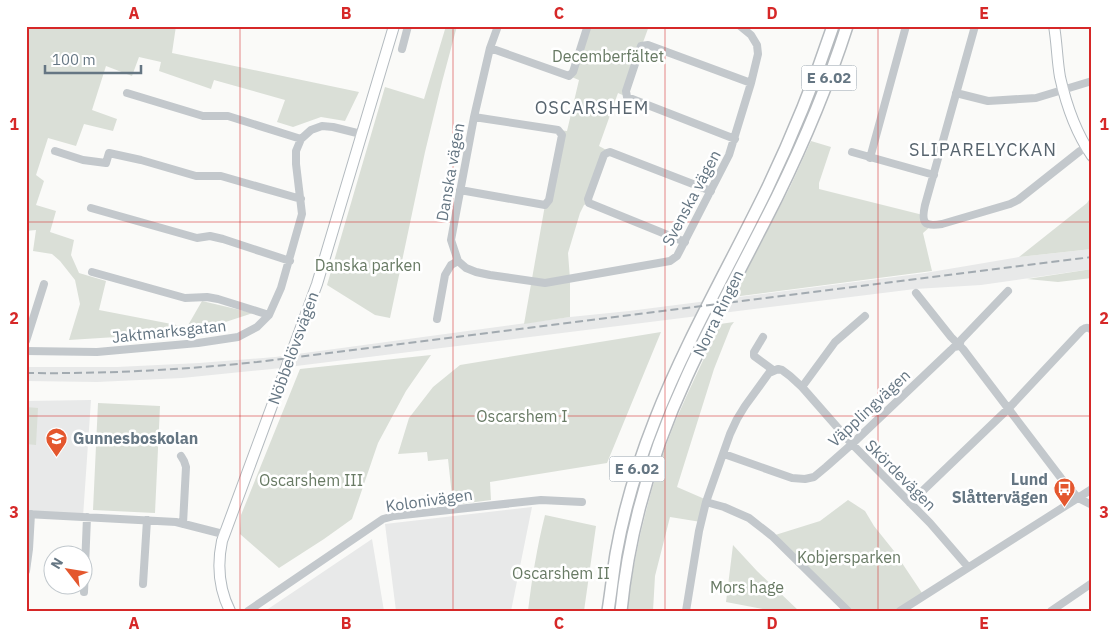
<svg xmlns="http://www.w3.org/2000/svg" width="1118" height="637" viewBox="0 0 1118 637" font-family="'IBM Plex Sans',sans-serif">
  <rect width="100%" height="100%" fill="#fafaf8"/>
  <path fill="#e8e9e9" d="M 1092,249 L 1092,269 L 981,285 L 915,289 L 272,369 L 182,378 L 97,382 L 26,381 L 26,367 L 117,367 L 199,363 L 275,357 L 570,317 L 629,311 L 925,273 L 1019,257 Z
    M 91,400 L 83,517 L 26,514 L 26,401 Z
    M 532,507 L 511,611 L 396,611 L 385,524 Z
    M 372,539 L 384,611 L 265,611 Z"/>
  <path fill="#dadfd7" d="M 26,26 L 176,26 L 172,53 L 359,92 L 345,121 L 321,117 L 293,127 L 277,122 L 285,100 L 214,80 L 211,89 L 159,71 L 161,62 L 139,57 L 132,76 L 106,66 L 92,110 L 117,119 L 113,131 L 84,124 L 76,146 L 48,138 L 36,175 L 44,181 L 36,205 L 56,211 L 50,232 L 74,240 L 71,255 L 79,273 L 106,281 L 99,310 L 187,327 L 202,301 L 253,313 L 195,332 L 69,340 L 80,304 L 75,280 L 60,261 L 52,254 L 33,251 L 36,230 L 26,231 Z
    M 446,26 L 457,26 L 442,82 L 425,152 L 390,318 L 375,315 L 327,285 L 385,87 L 424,99 Z
    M 586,26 L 649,26 L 630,78 L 627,97 L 618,93 L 599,146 L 610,152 L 607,153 L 589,203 L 584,205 L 580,213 L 568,253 L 570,279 L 570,317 L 524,324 L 545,205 L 562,135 L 558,130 L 567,131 L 579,80 L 569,76 Z
    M 811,141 L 831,147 L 819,183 L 819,189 L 923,215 L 931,226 L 923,233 L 932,271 L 733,297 L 790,187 Z
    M 1092,195 L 1092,249 L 1019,257 L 1087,203 Z
    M 1092,269 L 1092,278 L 1058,282 L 1027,279 Z
    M 734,322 L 731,326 L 714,369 L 677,487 L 707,500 L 701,522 L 670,517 L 655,576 L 653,611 L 627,611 C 635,547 651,482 675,422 C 689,389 705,357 720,324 Z
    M 661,332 L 607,463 L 490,482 L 491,500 L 453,505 L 448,459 L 428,461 L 427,452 L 398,454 L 409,418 L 433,387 L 460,365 Z
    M 431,355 L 406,391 L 378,443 L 352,519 L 324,539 L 279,568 L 240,534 L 241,515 L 300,369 Z
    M 98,403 L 160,406 L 155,513 L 93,510 Z
    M 26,407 L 38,408 L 36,445 L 26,444 Z
    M 848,500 L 865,511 L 874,526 L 894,551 L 924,596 L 900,611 L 848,611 L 772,536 L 820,521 Z
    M 545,515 L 596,526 L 584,611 L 528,611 C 532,578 537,547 545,515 Z
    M 733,545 L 757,571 L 799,611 L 774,611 L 726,602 Z"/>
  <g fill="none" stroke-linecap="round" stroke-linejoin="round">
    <defs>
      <path id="secondary" d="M 1054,26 C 1057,43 1057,60 1060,77 C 1066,104 1076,133 1092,156
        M 230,611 C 219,589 217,565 222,541 L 317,284 L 394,26"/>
      <path id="primary" d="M 608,611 C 611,592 613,573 616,554 C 624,509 638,463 655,420 C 686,341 729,267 766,191 C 792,137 814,83 833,26
        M 621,611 C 629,530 653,449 687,376 C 715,315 747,257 777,197 C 804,142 828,85 847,26"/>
    </defs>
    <use href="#secondary" stroke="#b3babf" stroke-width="12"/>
    <use href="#primary" stroke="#b5babe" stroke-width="14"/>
    <path stroke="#c3c8cc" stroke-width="8" d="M 975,26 L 925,205 C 921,223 924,227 942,224 L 1010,204 L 1018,200 L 1080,151 L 1086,147
      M 490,48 L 569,76 L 573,72 L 587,28 L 586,26
      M 402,49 L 408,26
      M 127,93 L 203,116 L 228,116 L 301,139
      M 956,93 L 988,101 L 1036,98 L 1092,81
      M 735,139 L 627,97 L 626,91 L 641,46 L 648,45 L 751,83
      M 55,151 L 83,160 L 106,163 L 109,153 L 141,160 L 196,176 L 221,176 L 301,199
      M 852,152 L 934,175
      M 870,158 L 906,26
      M 460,190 L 545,205 L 549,200 L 562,135 L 558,130 L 474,117
      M 91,208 L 197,238 L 210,236 L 223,239 L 290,261
      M 685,242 L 589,203 L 588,199 L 604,155 L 607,153 L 610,152 L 711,191
      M 458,261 L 466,268 L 476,272 L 490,275 L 545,283 L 670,261 L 677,256 L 729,155 L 751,83 L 758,54 L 757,45 L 751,35 L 740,26
      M 92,272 L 185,298 L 207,297 L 218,299 L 269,315
      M 916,293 L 951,337 L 963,349 L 1061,478 L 1078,498 L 1092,505
      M 437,319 L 445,275 L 451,265 L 458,261 L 451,240 L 474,117 L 490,48 L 498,26
      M 763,337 L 754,352 L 754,356 L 773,370
      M 26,341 L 44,284
      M 26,351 L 97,352 L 198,343 L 238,337 L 257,327 L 269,315 L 281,288 L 302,214 L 296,164 L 296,151 L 301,139 L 311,130 L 322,126 L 333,127 L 361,134
      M 802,387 L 835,342 L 865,316
      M 724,454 L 792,478 L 805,479 L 814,477 L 826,467 L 852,444 L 951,350 L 954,347 L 959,346 L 961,340 L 1008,291
      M 181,456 L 184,461 L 186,467 L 183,524
      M 706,502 L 724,507 L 749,518 L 772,536 L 848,611
      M 910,503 L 1008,409 L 1082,330 C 1086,327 1088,327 1092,330
      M 26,514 L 176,522 L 223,534
      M 26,571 L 29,549 L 31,514
      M 143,584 L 147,520
      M 84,592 L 87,517
      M 248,611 L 383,519 L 394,516 L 541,500 L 582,502
      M 686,611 L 699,531 L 706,502 L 730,434 L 737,419 L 745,406 L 769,373 L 778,369 L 782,370 L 790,376 L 802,387 L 852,444 L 930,523 L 968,567
      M 900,611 L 1092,489
      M 1051,611 L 1092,583"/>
    <use href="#secondary" stroke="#fff" stroke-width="10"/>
    <use href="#primary" stroke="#fff" stroke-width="11"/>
    <path stroke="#a2aab0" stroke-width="2" stroke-dasharray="8 4" stroke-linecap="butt" d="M 26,373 C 103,374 180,370 257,362 L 1092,257"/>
  </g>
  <path fill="none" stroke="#d62828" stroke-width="1" stroke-opacity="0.55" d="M 240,26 L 240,611M 453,26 L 453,611M 665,26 L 665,611M 878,26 L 878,611M 26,222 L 1092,222M 26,416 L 1092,416"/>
  <defs>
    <symbol id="school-pin" viewBox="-11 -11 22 30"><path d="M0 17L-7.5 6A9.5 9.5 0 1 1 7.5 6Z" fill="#e4572e" stroke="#fff"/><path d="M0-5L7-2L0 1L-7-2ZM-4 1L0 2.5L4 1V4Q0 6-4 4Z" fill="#fff"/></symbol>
    <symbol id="bus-pin" viewBox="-11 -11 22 30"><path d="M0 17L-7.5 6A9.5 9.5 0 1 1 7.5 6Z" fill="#e4572e" stroke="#fff"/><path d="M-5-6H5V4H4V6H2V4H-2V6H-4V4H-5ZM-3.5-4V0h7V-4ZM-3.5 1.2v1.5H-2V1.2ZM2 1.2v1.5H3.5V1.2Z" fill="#fff"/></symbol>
  </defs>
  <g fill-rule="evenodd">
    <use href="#school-pin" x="44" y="426" width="25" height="34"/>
    <use href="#bus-pin" x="1052" y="476" width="25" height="34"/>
  </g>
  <g text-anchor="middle" stroke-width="5" stroke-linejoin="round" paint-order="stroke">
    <g fill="#fff" stroke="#939fa8" stroke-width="1">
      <rect x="801.5" y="65.5" width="55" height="25" rx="4"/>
      <rect x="609.5" y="456.5" width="55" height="25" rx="4"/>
    </g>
    <g font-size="15" font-weight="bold" fill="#657683">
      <text x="829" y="83">E 6.02</text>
      <text x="637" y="474">E 6.02</text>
    </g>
    <g font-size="16" fill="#687a64" stroke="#fff">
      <text x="608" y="62">Decemberfältet</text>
      <text x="368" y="271">Danska parken</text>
      <text x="522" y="422">Oscarshem I</text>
      <text x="311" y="486">Oscarshem III</text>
      <text x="849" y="563">Kobjersparken</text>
      <text x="561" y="579">Oscarshem II</text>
      <text x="747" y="593">Mors hage</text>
    </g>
    <g font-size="16" fill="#657683" stroke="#fff">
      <text transform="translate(450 172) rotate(-80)" y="6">Danska vägen</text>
      <text transform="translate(691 198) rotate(-62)" y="6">Svenska vägen</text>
      <text transform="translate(718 313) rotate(-64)" y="6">Norra Ringen</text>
      <text transform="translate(169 331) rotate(-6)" y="6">Jaktmarksgatan</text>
      <text transform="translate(293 348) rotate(-70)" y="6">Nöbbelövsvägen</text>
      <text transform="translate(869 408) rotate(-43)" y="6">Väpplingvägen</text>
      <text transform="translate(901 475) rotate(45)" y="6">Skördevägen</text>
      <text transform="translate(429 500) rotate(-8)" y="6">Kolonivägen</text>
    </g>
    <g font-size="16" font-weight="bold" fill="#657683" stroke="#fff" text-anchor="start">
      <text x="73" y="444">Gunnesboskolan</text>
      <text x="1048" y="485" text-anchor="end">Lund<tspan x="1048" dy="18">Slåttervägen</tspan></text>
    </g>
    <g font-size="18" letter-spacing="1" fill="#57646e" stroke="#fff">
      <text x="592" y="114">OSCARSHEM</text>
      <text x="983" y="156">SLIPARELYCKAN</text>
    </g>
  </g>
  <rect width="1118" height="637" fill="none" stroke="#ffffff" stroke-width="55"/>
  <g transform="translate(68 570) rotate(301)"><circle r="24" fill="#ffffff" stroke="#c1c8cd"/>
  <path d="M0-4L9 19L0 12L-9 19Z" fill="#e4572e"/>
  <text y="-8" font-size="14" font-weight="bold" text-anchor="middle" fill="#657683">N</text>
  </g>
  <path d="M45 65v8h96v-8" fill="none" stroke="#657683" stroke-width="2.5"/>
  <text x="52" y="65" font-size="15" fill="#657683" stroke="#ffffff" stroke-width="4" paint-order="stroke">100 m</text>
  <rect x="28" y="28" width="1062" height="582" fill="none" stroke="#d62828" stroke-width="2"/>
  <g font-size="16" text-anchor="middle" font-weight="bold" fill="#d62828">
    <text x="134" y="19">A</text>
    <text x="346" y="19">B</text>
    <text x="559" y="19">C</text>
    <text x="772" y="19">D</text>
    <text x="984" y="19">E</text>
    <text x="14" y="130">1</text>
    <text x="1104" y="130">1</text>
    <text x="14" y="324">2</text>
    <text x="1104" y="324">2</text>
    <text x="14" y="518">3</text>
    <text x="1104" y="518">3</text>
    <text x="134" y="629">A</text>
    <text x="346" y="629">B</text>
    <text x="559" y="629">C</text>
    <text x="772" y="629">D</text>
    <text x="984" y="629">E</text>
  </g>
</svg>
